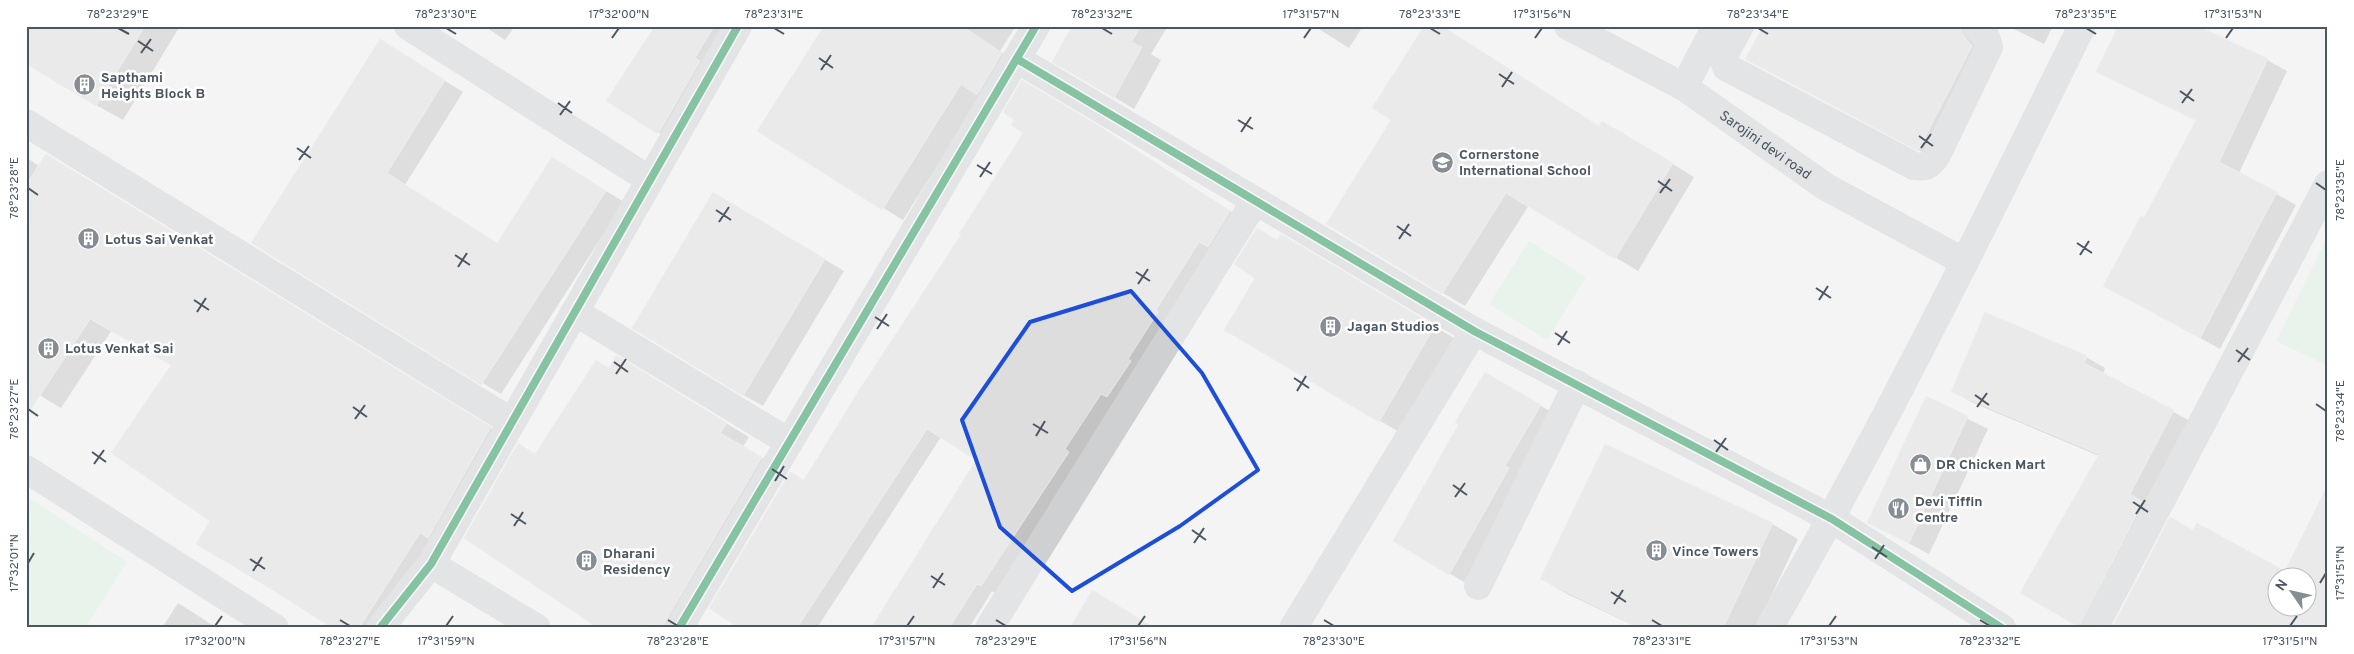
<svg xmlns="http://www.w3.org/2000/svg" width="2354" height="654" viewBox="0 0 2354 654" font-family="Overpass,sans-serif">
  <rect width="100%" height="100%" fill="#f4f4f4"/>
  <path fill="#d9f2e3" d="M 2328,236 L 2328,366 L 2276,341 Z
    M 1529,241 L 1586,277 L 1547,340 L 1489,304 Z
    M 26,496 L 127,562 L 85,628 L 26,628 Z"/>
  <path fill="#0003" fill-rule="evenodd" d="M 26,26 L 180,26 L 123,120 L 96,105 Z
    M 484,26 L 515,26 L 505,40 Z
    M 657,26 L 737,26 L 676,143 L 608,101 Z
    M 825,26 L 1016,26 L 1000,51 L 1021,66 L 981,96 L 903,220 L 759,131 Z
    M 1073,26 L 1168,26 L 1151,54 L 1161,60 L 1134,109 L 1054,61 Z
    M 1314,26 L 1363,26 L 1349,48 Z
    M 1764,26 L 1986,26 L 1939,161 L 1767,70 Z
    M 2008,26 L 2053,26 L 2044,44 Z
    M 1452,33 L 1600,127 L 1625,135 L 1694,177 L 1638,271 L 1529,205 L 1465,306 L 1443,293 Z
    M 399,52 L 463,92 L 405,185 L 498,244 L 571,169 L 624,202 L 501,394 L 253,243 Z
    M 2267,60 L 2287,71 L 2239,173 L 2296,205 L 2220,349 L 2124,296 L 2145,220 L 2197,121 L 2098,72 Z
    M 1114,136 L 1244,220 L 996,594 L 992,591 L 969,628 L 873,628 L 978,460 L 941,437 L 817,628 L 741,628 L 804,482 Z
    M 26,157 L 40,167 L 68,168 L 512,441 L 388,628 L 334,628 L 198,544 L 212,521 L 173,365 L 112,330 L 61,408 L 26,387 Z
    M 733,205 L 844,271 L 763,406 L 743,395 Z
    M 1278,241 L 1301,247 L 1454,338 L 1399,432 L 1226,329 Z
    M 1986,314 L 2086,357 L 2105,368 L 2103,374 L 2192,422 L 2083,628 L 2022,593 L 2099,456 L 1971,402 L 1953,391 Z
    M 610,369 L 639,370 L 749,437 L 743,447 L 784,471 L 691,628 L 600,628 L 536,455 Z
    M 1485,374 L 1555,414 L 1493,534 L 1464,582 L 1394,541 L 1460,424 Z
    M 1926,398 L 1988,429 L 1929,554 L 1868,522 Z
    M 2328,486 L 2328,628 L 2112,628 L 2171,519 L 2194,532 L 2286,573 ZM 2276,576 L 2306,576 L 2306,606 L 2276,606 Z
    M 1772,524 L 1798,539 L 1756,628 L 1639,628 L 1567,594 L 1541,579 Z
    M 178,603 L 197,615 L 217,628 L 162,628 Z"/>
  <path fill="#ddddde" stroke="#e5e6e7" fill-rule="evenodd" d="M 26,26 L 145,26 L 96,106 L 26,64 Z
    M 655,26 L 714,26 L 695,58 L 700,61 L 658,134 L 606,101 Z
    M 824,26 L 962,26 L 1002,53 L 977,95 L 961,84 L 882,210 L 757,131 Z
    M 1072,26 L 1141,26 L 1131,42 L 1142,47 L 1114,98 L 1052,62 Z
    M 1424,26 L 1442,26 L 1599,126 L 1602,121 L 1673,163 L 1615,259 L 1506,193 L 1442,294 L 1326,224 L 1391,120 L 1372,108 Z
    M 1763,26 L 1960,26 L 1961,32 L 1972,46 L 1918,151 L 1745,59 Z
    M 2118,26 L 2198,26 L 2268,59 L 2219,162 L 2277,192 L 2200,338 L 2103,286 L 2141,216 L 2144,218 L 2196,120 L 2096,72 Z
    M 380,39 L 445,80 L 387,173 L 497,243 L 552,157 L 606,191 L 481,385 L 251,243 Z
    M 1022,80 L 1099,126 L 1230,211 L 1208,247 L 1199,242 L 1156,310 L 1158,312 L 1128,359 L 1131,361 L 1107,397 L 1101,394 L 1065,449 L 1069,452 L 981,586 L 977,584 L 949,628 L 871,628 L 976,460 L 927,429 L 797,628 L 739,628 L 709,608 L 790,472 L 804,480 L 861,387 L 961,235 L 959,234 L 1023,133 L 1011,125 L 1014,120 L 1003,112 Z
    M 46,154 L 491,427 L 428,538 L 420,533 L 359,628 L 332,628 L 249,574 L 248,575 L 196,544 L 210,521 L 111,453 L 171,365 L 90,319 L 26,417 L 26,185 Z
    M 713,192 L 825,259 L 743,396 L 632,328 Z
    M 1257,228 L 1277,240 L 1281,234 L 1435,326 L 1379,422 L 1224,330 L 1255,278 L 1234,264 Z
    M 1985,312 L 2087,356 L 2084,363 L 2174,410 L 2130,494 L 2143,502 L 2079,627 L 2020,593 L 2099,454 L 1951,392 Z
    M 616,355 L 727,423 L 720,433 L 762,457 L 666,620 L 663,628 L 598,628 L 464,538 L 518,443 L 535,454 L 596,360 L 609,368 Z
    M 1485,372 L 1541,405 L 1505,466 L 1509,468 L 1449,575 L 1393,541 L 1458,425 L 1455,422 Z
    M 1926,396 L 1968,416 L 1909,543 L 1867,523 Z
    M 1605,444 L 1773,523 L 1723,628 L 1641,628 L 1540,579 Z
    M 2328,484 L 2328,628 L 2112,628 L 2170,517 L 2193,530 L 2197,523 L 2285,571 ZM 2276,576 L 2306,576 L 2306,606 L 2276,606 Z
    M 1092,590 L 1155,628 L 1070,628 Z"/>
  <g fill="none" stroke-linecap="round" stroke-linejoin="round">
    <g stroke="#ced0d2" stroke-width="28">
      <path d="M 408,26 L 650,180"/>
      <path id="s1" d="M 1568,26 L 1684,87 L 1826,187 L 1965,262"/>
      <path d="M 1740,26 L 1723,57 L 1726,67 L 1914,166 C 1927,168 1930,165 1937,155 L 1989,47 L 1985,34 L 1975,26"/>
      <path d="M 1017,59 L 1474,331 L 1832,519 L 2002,628"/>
      <path d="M 1684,87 L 1716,26"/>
      <path d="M 26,123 L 512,422"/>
      <path d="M 575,312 L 789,442"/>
      <path d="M 26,469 L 275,628"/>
      <path d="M 431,564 L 537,628"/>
      <path d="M 1478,586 L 1577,384"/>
      <path d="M 380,628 L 431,564 L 738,26"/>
      <path d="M 679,628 L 1036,26"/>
      <path d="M 989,628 L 1255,201"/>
      <path d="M 1293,628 L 1474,331"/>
      <path d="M 1769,628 C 1882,432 1982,229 2082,26"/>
      <path d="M 2094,628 L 2328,184"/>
    </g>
    <defs>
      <path id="cycleway" d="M 1017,59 L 1474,331 L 1832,519 L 2002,628
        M 380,628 L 431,564 L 738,26
        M 679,628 L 1036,26"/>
    </defs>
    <use href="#cycleway" stroke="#fff" stroke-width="11"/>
    <use href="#cycleway" stroke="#00873e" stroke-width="8"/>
  </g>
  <path d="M0 0H2354V654H0ZM 1131,291 L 1202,373 L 1258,470 L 1180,526 L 1072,591 L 1000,527 L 962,420 L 1030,322 Z" fill="#f4f4f4" fill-opacity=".55" fill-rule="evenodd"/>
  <path fill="none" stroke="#1d4ed8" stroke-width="4" stroke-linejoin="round" d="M 1131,291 L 1202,373 L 1258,470 L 1180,526 L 1072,591 L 1000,527 L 962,420 L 1030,322 Z"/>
  <path fill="none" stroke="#4a5661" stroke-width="2" d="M 118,28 L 129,34M 446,28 L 456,34M 774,28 L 784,34M 1102,28 L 1112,34M 1430,28 L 1440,34M 1758,28 L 1768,34M 2086,28 L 2096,34M 612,38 L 619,28M 1304,38 L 1311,28M 1535,38 L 1542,28M 2226,38 L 2233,28M 138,41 L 153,51M 141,53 L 151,39M 819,58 L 833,68M 821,70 L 831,55M 1499,74 L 1514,84M 1502,87 L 1512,72M 2180,91 L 2194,101M 558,103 L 572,113M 2182,103 L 2192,89M 560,115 L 570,101M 1238,120 L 1253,129M 1241,132 L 1251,117M 1919,136 L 1933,146M 297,148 L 311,158M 1921,148 L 1931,134M 299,160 L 309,146M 977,165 L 992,174M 980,177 L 990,162M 1658,181 L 1672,191M 2316,183 L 2326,190M 28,188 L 38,195M 1660,193 L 1670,179M 716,210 L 731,220M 719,222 L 729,207M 1397,226 L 1411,236M 1399,239 L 1409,224M 2077,243 L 2092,253M 455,255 L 470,265M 2080,255 L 2089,241M 458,267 L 467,253M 1136,272 L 1150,281M 1138,284 L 1148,269M 1816,288 L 1831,298M 194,300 L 209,310M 1819,300 L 1828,286M 197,312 L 206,298M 875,317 L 889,326M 877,329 L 887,314M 1555,333 L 1570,343M 1558,345 L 1567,331M 2236,350 L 2250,360M 614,362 L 628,372M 2238,362 L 2248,348M 616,374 L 626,359M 1294,378 L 1309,388M 1297,391 L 1306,376M 1975,395 L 1989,405M 2316,404 L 2326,411M 353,407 L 367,417M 1977,407 L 1987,393M 28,409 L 38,416M 355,419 L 365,405M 1033,424 L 1048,433M 1036,436 L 1045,421M 1714,440 L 1728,450M 92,452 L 106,462M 1716,452 L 1726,438M 94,464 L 104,450M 772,469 L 787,479M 775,481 L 784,466M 1453,485 L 1467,495M 1455,497 L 1465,483M 2133,502 L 2148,512M 511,514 L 526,524M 2136,514 L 2145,500M 514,526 L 523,512M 1192,530 L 1206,540M 1194,543 L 1204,528M 1872,547 L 1887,557M 250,559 L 265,569M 1875,559 L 1884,545M 28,563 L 34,553M 253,571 L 262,557M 931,576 L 945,585M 2320,583 L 2326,573M 933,588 L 943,573M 1611,592 L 1626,602M 1614,604 L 1623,590M 340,620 L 350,626M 668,620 L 678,626M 996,620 L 1006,626M 1324,620 L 1334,626M 1652,620 L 1662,626M 1980,620 L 1990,626M 215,626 L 222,616M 446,626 L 453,616M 907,626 L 914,616M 1138,626 L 1145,616M 1829,626 L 1836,616M 2290,626 L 2297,616"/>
  <defs>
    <symbol id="building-disc" viewBox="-11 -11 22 22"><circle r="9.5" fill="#868d94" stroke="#fff"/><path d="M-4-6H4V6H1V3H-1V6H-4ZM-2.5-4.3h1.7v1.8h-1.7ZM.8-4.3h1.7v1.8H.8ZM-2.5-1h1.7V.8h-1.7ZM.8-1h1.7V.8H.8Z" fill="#fff"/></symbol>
    <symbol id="school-disc" viewBox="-11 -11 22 22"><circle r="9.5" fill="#868d94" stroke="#fff"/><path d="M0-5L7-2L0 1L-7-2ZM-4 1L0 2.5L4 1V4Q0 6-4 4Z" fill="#fff"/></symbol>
    <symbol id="shop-disc" viewBox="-11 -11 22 22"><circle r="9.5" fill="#868d94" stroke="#fff"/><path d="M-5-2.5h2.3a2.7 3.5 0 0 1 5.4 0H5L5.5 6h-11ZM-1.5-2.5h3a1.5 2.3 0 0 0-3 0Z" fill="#fff"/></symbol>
    <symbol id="restaurant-disc" viewBox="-11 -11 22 22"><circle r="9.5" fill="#868d94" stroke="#fff"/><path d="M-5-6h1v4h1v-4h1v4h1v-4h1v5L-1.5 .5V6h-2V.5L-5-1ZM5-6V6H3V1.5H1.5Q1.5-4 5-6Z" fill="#fff"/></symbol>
  </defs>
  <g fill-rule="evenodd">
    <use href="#building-disc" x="72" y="72" width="25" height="25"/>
    <use href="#school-disc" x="1430" y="150" width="25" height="25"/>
    <use href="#building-disc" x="76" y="226" width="25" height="25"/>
    <use href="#building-disc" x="1318" y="314" width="25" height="25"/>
    <use href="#building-disc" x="36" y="336" width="25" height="25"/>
    <use href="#shop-disc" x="1908" y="452" width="25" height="25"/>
    <use href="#restaurant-disc" x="1886" y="496" width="25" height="25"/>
    <use href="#building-disc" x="1644" y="538" width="25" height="25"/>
    <use href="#building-disc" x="574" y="548" width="25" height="25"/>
  </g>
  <g text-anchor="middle" stroke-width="5" stroke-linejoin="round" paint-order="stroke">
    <g font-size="14" font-weight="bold" fill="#4a5661" stroke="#fff" text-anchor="start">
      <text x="101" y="82">Sapthami<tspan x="101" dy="16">Heights Block B</tspan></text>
      <text x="1459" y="159">Cornerstone<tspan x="1459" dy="16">International School</tspan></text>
      <text x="105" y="244">Lotus Sai Venkat</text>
      <text x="1347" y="331">Jagan Studios</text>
      <text x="65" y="353">Lotus Venkat Sai</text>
      <text x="1936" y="469">DR Chicken Mart</text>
      <text x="1915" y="506">Devi Tiffin<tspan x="1915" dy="16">Centre</tspan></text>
      <text x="1672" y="556">Vince Towers</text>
      <text x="603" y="558">Dharani<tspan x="603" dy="16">Residency</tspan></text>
    </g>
    <g font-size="14" fill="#4a5661" stroke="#fff">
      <text dy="5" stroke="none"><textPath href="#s1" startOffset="231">Sarojini devi road</textPath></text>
    </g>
  </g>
  <rect width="2354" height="654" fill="none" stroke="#ffffff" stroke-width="55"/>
  <g transform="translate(2292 592) rotate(304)"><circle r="24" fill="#ffffff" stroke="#b7bbc0"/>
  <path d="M0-4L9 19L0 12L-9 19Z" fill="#868d94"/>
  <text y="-8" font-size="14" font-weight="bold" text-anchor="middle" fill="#4a5661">N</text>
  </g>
  <rect x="28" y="28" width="2298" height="598" fill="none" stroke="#4a5661" stroke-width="2"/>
  <g font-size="12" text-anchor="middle" fill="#4a5661">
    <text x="118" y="18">78°23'29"E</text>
    <text x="446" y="18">78°23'30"E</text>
    <text x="619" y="18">17°32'00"N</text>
    <text x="774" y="18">78°23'31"E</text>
    <text x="1102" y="18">78°23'32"E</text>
    <text x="1311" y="18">17°31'57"N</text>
    <text x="1430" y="18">78°23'33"E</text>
    <text x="1542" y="18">17°31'56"N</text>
    <text x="1758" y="18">78°23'34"E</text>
    <text x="2086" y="18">78°23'35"E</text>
    <text x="2233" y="18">17°31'53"N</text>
    <text transform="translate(14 188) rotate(-90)" y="4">78°23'28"E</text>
    <text transform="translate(2340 190) rotate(-90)" y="4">78°23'35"E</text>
    <text transform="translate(14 409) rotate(-90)" y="4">78°23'27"E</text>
    <text transform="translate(2340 411) rotate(-90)" y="4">78°23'34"E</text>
    <text transform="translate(14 563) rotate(-90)" y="4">17°32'01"N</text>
    <text transform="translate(2340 573) rotate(-90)" y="4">17°31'51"N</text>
    <text x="215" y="645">17°32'00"N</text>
    <text x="350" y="645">78°23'27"E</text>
    <text x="446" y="645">17°31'59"N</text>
    <text x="678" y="645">78°23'28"E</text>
    <text x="907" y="645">17°31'57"N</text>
    <text x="1006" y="645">78°23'29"E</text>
    <text x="1138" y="645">17°31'56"N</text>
    <text x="1334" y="645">78°23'30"E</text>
    <text x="1662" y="645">78°23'31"E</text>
    <text x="1829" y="645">17°31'53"N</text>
    <text x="1990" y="645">78°23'32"E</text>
    <text x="2290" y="645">17°31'51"N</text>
  </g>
</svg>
